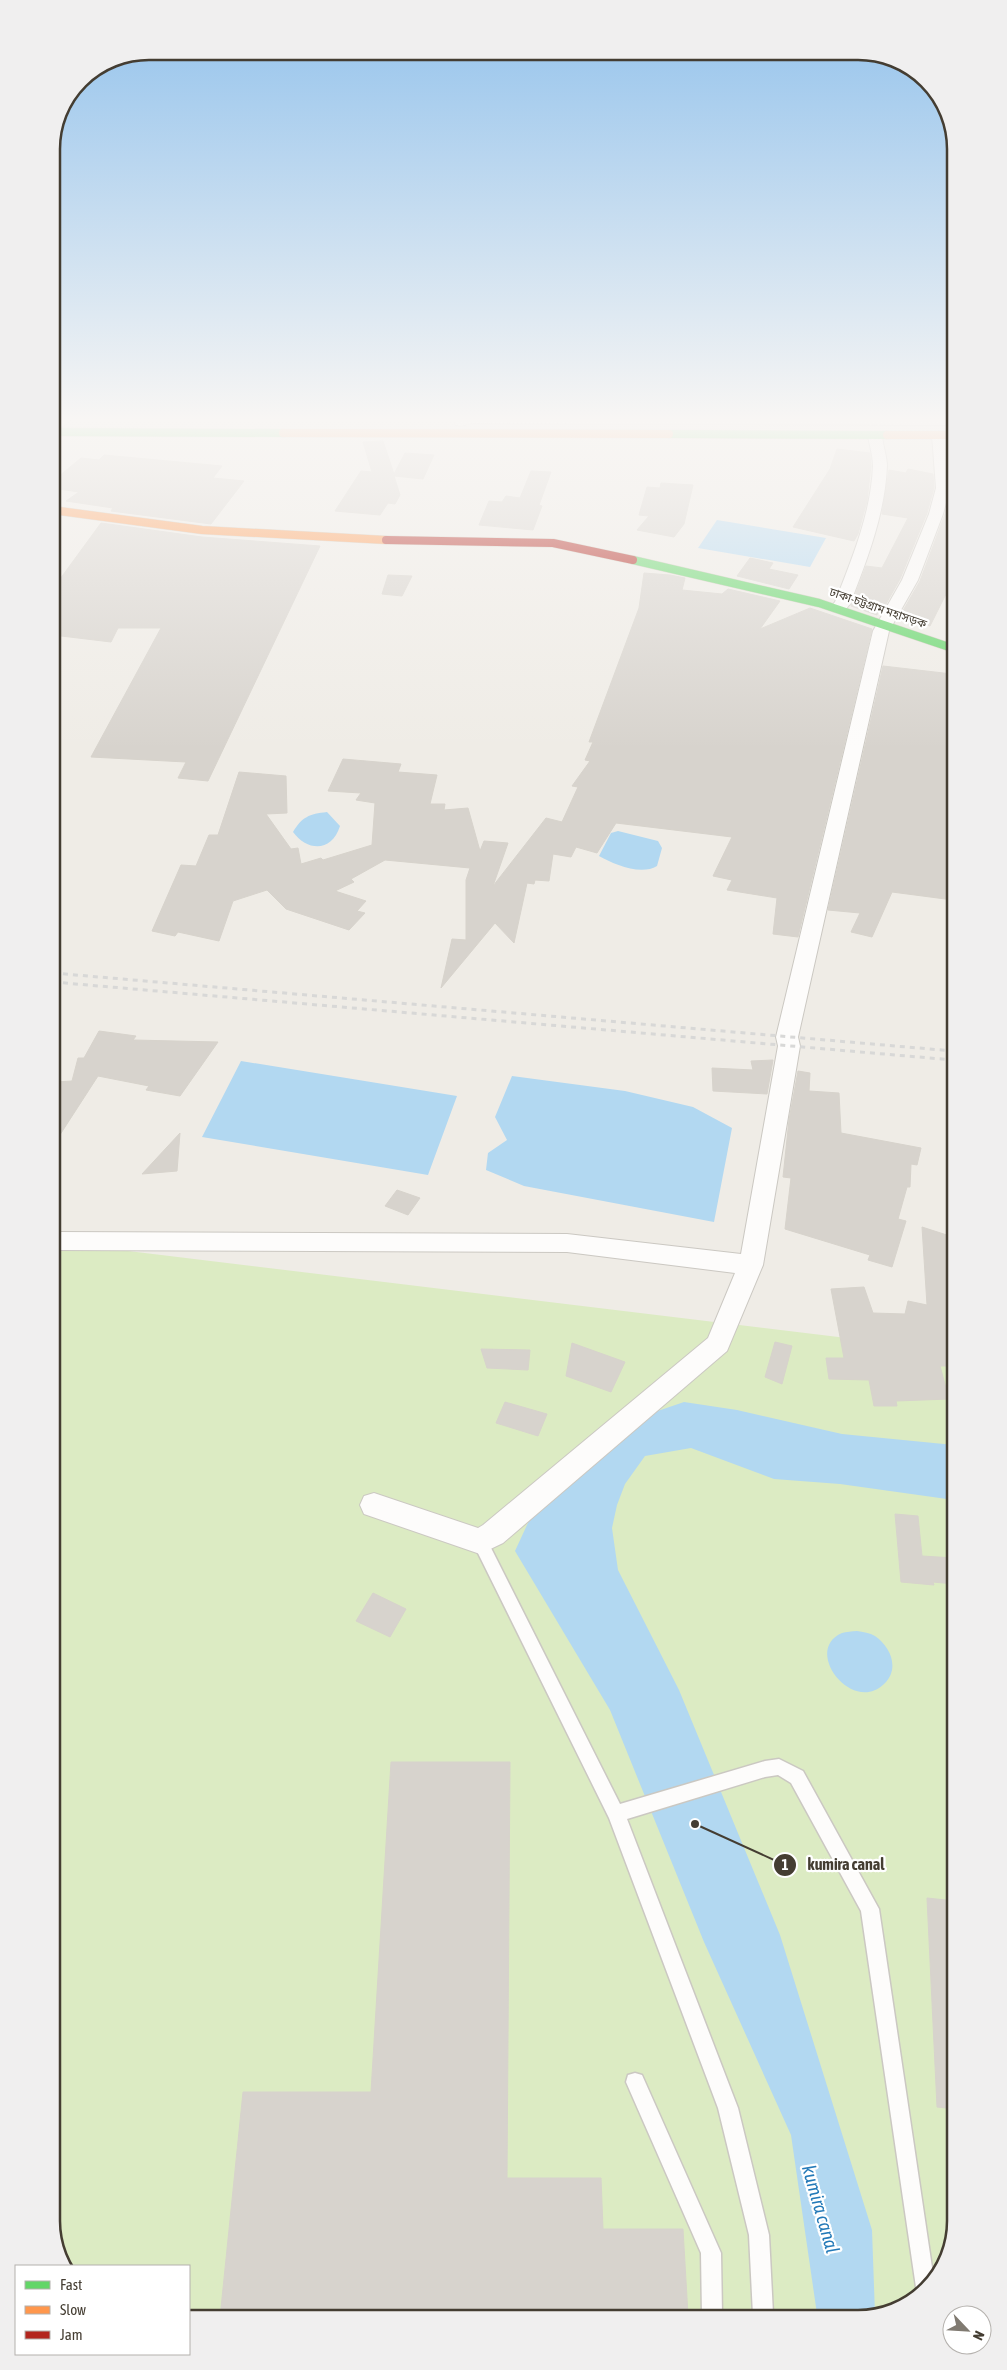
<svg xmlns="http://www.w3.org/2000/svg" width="1007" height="2370" viewBox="0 0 1007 2370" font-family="'Asap Condensed','Noto Sans Bengali',sans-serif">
  <rect width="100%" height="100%" fill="#efece6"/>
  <path fill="#dcebc3" d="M 54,1242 L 954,1351 L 956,2222 L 936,2280 L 889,2314 L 189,2318 L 189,2266 L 66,2266 L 56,2252 Z"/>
  <path fill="#b2d8f1" d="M 717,520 L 826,538 L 810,567 L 698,548 Z
    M 327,812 L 340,826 C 332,852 308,852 293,832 C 302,817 309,814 327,812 Z
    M 618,831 L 658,841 L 662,848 L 657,866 C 641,876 613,864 599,856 L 611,833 Z
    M 241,1061 L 457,1096 L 428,1175 L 202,1137 Z
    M 512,1076 L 625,1091 L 693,1107 L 732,1128 L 714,1222 L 524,1186 L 486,1170 L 488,1153 L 507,1140 L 495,1117 Z
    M 684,1402 L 737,1410 L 842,1434 L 954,1445 L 954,1500 L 840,1484 L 774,1479 L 691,1448 L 645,1456 L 625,1484 L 617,1505 L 612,1528 L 618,1570 L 679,1690 L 780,1935 L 872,2230 L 875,2314 L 817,2314 L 791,2135 L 704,1942 L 610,1710 L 515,1551 L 533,1512 L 646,1415 Z
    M 857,1631 C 863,1632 870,1633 875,1636 C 891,1647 900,1669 884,1684 C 852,1715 802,1650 842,1633 C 846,1632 852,1631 857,1631 Z"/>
  <path fill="#d7d3cd" stroke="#d7d3cc" d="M 383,441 L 394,474 L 405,453 L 434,455 L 423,479 L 394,476 L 400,495 L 395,504 L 388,503 L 380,515 L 335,511 L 361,471 L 372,472 L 363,442 Z
    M 837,449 L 870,453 L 870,456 L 871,466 L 867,501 L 858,534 L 854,541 L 793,527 L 830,469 Z
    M 104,455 L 222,466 L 213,478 L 244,481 L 211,524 L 111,511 L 113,508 L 66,501 L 79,492 L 52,488 L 52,482 L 81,458 L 99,460 Z
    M 908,469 L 933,474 L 934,488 L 927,513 L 900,579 L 882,611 L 878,609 L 877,615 L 851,606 L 866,566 L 882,568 L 908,518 L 882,514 L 889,470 L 906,473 Z
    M 531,471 L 551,472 L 539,505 L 542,506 L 533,530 L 479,525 L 489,501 L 502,502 L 506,496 L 520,498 Z
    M 661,483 L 693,485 L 684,524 L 674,537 L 637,530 L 649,516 L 639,515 L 647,487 L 660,488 Z
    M 952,489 L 952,582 L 930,626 L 900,616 L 920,581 L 945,514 Z
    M 101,523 L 202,537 L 320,546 L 208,781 L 178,778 L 186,762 L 91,757 L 161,628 L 118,628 L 111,642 L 53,635 L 52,590 Z
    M 750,558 L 773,563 L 769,569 L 798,575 L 789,589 L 737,576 Z
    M 644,573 L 670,575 L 685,578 L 682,590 L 722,594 L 728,589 L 780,601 L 760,629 L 810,608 L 872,629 L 798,937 L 773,934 L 777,898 L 727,890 L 732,880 L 713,876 L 732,837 L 616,823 L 597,853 L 576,847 L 571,857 L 553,854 L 549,881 L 535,880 L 534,884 L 527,883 L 514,943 L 495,923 L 441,988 L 452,939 L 466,940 L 466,880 L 470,868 L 385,860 L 351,879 L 354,882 L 335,891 L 366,901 L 357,911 L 365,913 L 349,930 L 286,909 L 267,890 L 233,901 L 219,941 L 178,932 L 175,936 L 152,931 L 181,865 L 196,866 L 209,835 L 218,835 L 239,772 L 286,776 L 287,813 L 266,814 L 291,849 L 298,848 L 301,864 L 321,858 L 323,860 L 372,845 L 375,803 L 356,800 L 361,793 L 328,791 L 343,759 L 401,764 L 398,772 L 437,775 L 430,804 L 445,804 L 444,810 L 468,808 L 480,851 L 484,841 L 508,843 L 493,886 L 546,818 L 562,822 L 578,787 L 572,786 L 590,761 L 585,760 L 593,742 L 589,742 L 639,608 Z
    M 388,575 L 412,576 L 402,596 L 382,594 Z
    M 883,666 L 952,674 L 953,900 L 892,892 L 872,937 L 851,932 L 860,913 L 828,910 Z
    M 99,1031 L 136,1036 L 133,1040 L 218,1042 L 180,1096 L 146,1090 L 149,1086 L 98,1076 L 54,1144 L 54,1092 L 56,1082 L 72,1081 L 78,1058 L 84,1058 Z
    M 773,1060 L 767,1094 L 713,1091 L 712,1068 L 753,1070 L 751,1061 Z
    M 798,1071 L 810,1073 L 809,1091 L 839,1093 L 841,1133 L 921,1148 L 917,1165 L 911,1164 L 910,1187 L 907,1187 L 898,1219 L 906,1221 L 892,1267 L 868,1260 L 870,1255 L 785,1229 L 791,1178 L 783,1177 L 789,1120 Z
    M 180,1133 L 177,1171 L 142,1174 Z
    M 397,1190 L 420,1198 L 408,1215 L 385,1206 Z
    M 922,1227 L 953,1237 L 954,1366 L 940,1366 L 949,1399 L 896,1401 L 897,1406 L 874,1406 L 869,1380 L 829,1379 L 826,1358 L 844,1358 L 831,1289 L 864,1287 L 873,1313 L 905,1314 L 908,1301 L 927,1305 Z
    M 775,1342 L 792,1346 L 782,1384 L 765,1377 Z
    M 572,1343 L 625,1362 L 611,1392 L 566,1376 Z
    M 481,1349 L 530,1350 L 528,1370 L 487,1368 Z
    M 505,1402 L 547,1414 L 538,1436 L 496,1423 Z
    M 895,1514 L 918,1516 L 922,1556 L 954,1558 L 954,1584 L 933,1582 L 934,1585 L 901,1582 Z
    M 373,1593 L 406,1609 L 390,1637 L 356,1621 Z
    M 391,1762 L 510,1762 L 507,2178 L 601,2178 L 603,2229 L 683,2229 L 688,2315 L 220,2318 L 243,2092 L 371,2092 Z
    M 927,1898 L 955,1901 L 955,2109 L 937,2107 Z"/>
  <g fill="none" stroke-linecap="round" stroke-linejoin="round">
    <defs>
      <path id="lane" d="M 480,1534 L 485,1536 L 620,1804 L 765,1761 L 779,1759 L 803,1771 L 879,1909 L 934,2281 L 917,2294 L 861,1911 L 791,1783 L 778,1775 L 765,1777 L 627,1819 L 738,2108 L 769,2235 L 773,2314 L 753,2315 L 749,2235 L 718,2108 L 609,1818 L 472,1541 L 475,1536 Z
        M 635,2073 L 642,2075 L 721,2253 L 722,2315 L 702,2315 L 701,2253 L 626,2082 L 628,2075 Z"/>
      <path id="street" d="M 58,417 L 73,417 L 62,427 L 52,427 L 52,421 Z
        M 462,417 L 951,417 L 951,425 L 471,423 L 461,426 L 456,425 L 454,422 Z
        M 939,431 L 946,435 L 950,488 L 943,514 L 918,580 L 889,631 L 798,1037 L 800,1046 L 763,1265 L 727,1351 L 503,1543 L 480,1554 L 364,1514 L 360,1505 L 364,1496 L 374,1493 L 478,1528 L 483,1525 L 708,1338 L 735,1273 L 567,1252 L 54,1250 L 54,1232 L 567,1234 L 741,1254 L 778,1046 L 776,1037 L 873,631 L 902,580 L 929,514 L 936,488 L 932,435 Z
        M 875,432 L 882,436 C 883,446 887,457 887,466 C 885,514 867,560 850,604 C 845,611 841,613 832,611 L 830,608 L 835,602 C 852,559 871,513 873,466 C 873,457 870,446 868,436 Z"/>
      <path id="fast" d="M 52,432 L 283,433
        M 669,434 L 887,435
        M 633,560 L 819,603 L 952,648"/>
      <path id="slow" d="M 283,433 L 669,434
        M 887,435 L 951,435
        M 52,510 L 202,530 L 386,540"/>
      <path id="jam" d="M 386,540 L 553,543 L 633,560"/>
    </defs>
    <use href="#lane" stroke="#cbc8c2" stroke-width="3"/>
    <use href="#street" stroke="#cbc8c2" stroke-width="2"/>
    <use href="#fast" stroke="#d0cabd" stroke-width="9"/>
    <use href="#slow" stroke="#d0cabd" stroke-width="9"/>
    <use href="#jam" stroke="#d0cabd" stroke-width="9"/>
    <use href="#lane" fill="#fdfcfb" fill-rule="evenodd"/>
    <use href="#street" fill="#fdfcfb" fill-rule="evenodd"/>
    <use href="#fast" stroke="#63d668" stroke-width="8"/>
    <use href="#slow" stroke="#ff974d" stroke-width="8"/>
    <use href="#jam" stroke="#b3261e" stroke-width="8"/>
    <path stroke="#d8d8d7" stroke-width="3" stroke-dasharray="5 5" stroke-linecap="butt" d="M 53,973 L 953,1051
      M 53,982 L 953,1060"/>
  </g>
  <linearGradient id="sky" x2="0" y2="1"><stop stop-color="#92c2ec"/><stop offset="0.56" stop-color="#f8f6f4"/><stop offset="1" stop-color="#f8f6f4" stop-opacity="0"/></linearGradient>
  <rect width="1007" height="749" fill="url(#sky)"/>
  <g text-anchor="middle" stroke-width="4.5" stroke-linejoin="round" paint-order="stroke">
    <g font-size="12" fill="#443d32" stroke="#fff">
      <text transform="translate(878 608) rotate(19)" y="4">ঢাকা-চট্টগ্রাম মহাসড়ক</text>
    </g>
    <g font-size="19" font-style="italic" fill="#247ab8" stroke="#fff">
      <text transform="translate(821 2209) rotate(74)" y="7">kumira canal</text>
    </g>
  </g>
  <path d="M0 0H1007V2370H0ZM149 60H858A89 89 0 0 1 947 149V2221A89 89 0 0 1 858 2310H149A89 89 0 0 1 60 2221V149A89 89 0 0 1 149 60Z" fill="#f0efef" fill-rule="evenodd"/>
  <path fill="none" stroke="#443d32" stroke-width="2.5" d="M149 60H858A89 89 0 0 1 947 149V2221A89 89 0 0 1 858 2310H149A89 89 0 0 1 60 2221V149A89 89 0 0 1 149 60Z"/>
  <path fill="none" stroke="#443d32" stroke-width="2" d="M695 1824L785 1865"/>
  <g fill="#443d32" stroke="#fff" stroke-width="2">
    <circle cx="695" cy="1824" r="5"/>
    <circle cx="785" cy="1865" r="12"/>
  </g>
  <g font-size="15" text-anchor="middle" font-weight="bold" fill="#fff">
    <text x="785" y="1870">1</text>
  </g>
  <g font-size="16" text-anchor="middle" font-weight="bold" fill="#443d32" stroke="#fff" stroke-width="4.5" stroke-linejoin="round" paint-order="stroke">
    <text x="846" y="1870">kumira canal</text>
  </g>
  <rect x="15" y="2265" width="175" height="90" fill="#ffffff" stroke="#b4b1ad"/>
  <rect x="25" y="2281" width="25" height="8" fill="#63d668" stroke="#b4b1ad"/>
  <text x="60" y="2290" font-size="15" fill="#443d32">Fast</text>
  <rect x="25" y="2306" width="25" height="8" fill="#ff974d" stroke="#b4b1ad"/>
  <text x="60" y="2315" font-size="15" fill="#443d32">Slow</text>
  <rect x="25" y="2331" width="25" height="8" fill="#b3261e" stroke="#b4b1ad"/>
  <text x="60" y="2340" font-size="15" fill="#443d32">Jam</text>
  <g transform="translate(967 2330) rotate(115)"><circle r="24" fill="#ffffff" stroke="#b4b1ad"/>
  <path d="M0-4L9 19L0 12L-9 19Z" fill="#807a71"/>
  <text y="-8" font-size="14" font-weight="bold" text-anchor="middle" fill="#443d32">N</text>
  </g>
</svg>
